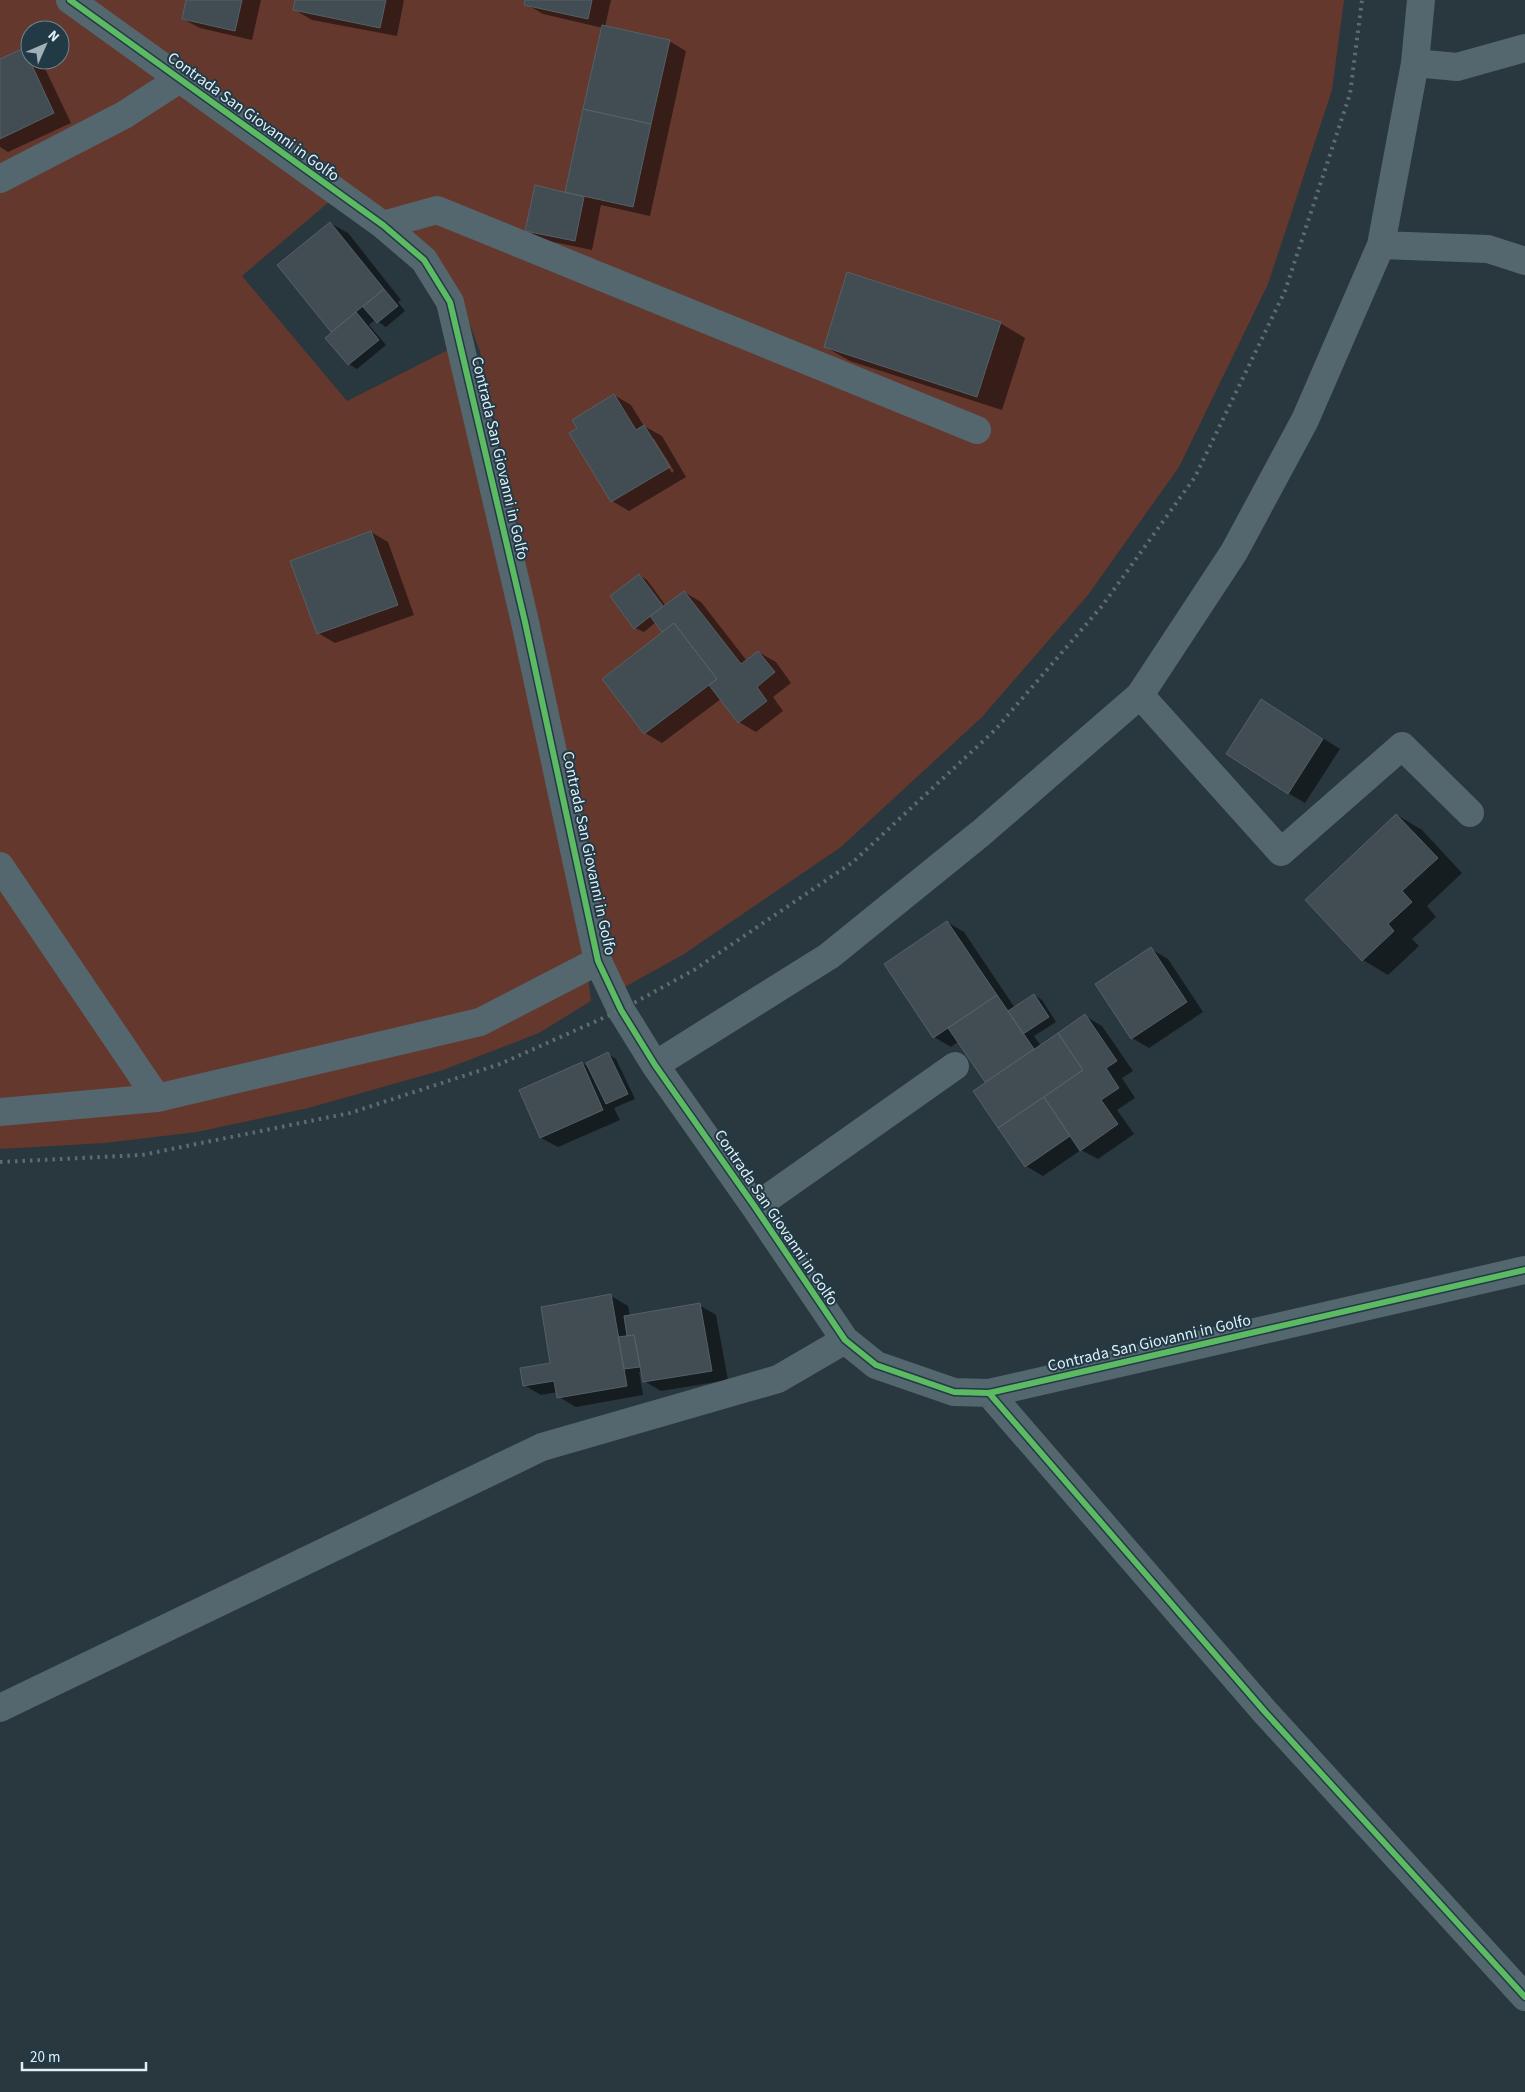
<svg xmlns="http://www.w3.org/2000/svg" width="1525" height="2092" viewBox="0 0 1525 2092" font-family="'Source Sans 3',sans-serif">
  <rect width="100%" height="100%" fill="#29373e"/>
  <path fill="#65382e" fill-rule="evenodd" d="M 0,0 L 55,0 L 183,98 L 329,202 L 242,276 L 347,401 L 450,349 L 585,951 L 591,1001 L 539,1033 L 443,1070 L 308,1108 L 197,1132 L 105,1143 L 0,1149 ZM 30,30 L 60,30 L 60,60 L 30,60 Z
    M 87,0 L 1344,0 L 1332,90 L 1268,284 L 1179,467 L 1088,595 L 982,717 L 841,847 L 684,954 L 621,989 L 603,926 L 480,351 L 455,286 Z"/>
  <path fill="#0007" fill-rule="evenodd" d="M 188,0 L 261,0 L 252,40 L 200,28 L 183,19 Z
    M 296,0 L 404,0 L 397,36 L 312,20 L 295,10 Z
    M 527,0 L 611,0 L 605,27 L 669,41 L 686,51 L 650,216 L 601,205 L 592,250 L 544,240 L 526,230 L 566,194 L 603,28 L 543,14 L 526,4 Z
    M 24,49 L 30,53 L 30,60 L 41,60 L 71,123 L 8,152 L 0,147 L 0,61 Z
    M 330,223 L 348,233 L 401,300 L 398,302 L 405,311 L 386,327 L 375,320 L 369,325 L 386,345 L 357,369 L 349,364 L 334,332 L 278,265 Z
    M 1000,323 L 1025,338 L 1002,410 L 850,361 L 825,347 Z
    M 614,395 L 631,405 L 644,426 L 662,436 L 686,477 L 629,511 L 612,501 L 578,428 ZM 651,439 L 654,439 L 674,471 L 672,473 Z
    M 371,532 L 388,542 L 414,615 L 335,643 L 318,633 Z
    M 639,575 L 647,580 L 666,606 L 684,592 L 701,602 L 747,661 L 758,652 L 776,662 L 791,683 L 773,697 L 783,711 L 756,732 L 739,722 L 721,699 L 662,743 L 645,733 L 603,679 L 664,632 L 656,622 L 644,632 L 635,628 Z
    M 1262,700 L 1340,749 L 1305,803 L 1288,793 Z
    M 1397,815 L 1422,830 L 1462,873 L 1427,906 L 1436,917 L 1412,939 L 1419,946 L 1388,975 L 1363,960 L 1306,900 Z
    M 947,922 L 964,932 L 1015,1008 L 1034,995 L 1042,1000 L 1056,1022 L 1034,1036 L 1041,1046 L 1085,1016 L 1102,1026 L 1133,1071 L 1122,1078 L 1135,1098 L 1117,1110 L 1134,1134 L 1098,1159 L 1081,1150 L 1043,1176 L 1026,1166 L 974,1091 L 987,1082 L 959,1041 L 951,1047 L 934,1037 Z
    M 1151,949 L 1168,959 L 1203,1012 L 1149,1048 L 1132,1038 Z
    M 608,1054 L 616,1059 L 635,1099 L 614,1108 L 620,1120 L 558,1147 L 541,1138 L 520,1090 L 582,1063 L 590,1068 Z
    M 611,1296 L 628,1306 L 630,1316 L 699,1305 L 716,1315 L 728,1380 L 661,1391 L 644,1381 L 642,1372 L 639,1372 L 643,1395 L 576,1407 L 559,1397 L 558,1392 L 541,1395 L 524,1385 L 552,1364 Z"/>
  <path fill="#414d53" stroke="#556066" d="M 186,0 L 242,0 L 235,31 L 182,19 Z
    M 295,0 L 386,0 L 380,28 L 293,10 Z
    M 525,0 L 592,0 L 588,19 L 524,5 Z
    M 602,25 L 670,40 L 651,124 L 583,109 Z
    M 24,48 L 54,113 L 0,139 L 0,59 Z
    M 583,109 L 651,124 L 633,207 L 565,192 Z
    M 535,185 L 584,197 L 575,241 L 525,231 Z
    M 330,222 L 384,289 L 331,332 L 277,265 Z
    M 847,272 L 1001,322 L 977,397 L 824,347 Z
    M 384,289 L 398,306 L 377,323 L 363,307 Z
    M 356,312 L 379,340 L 348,365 L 325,338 Z
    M 614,394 L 636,430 L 644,425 L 670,467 L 611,502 L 569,433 L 577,428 L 572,420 Z
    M 371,531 L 398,605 L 317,634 L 290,561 Z
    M 639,574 L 663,606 L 634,629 L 610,596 Z
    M 684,591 L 741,664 L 758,651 L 775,672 L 757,687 L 767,701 L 738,723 L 709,685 L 717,679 L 674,623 L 662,632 L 650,616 Z
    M 674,623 L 717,679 L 644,734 L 602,679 Z
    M 1261,699 L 1323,739 L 1288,794 L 1226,754 Z
    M 1396,814 L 1438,858 L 1402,891 L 1412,902 L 1388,924 L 1394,931 L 1362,961 L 1305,900 Z
    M 947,921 L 997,995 L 933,1038 L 884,964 Z
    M 1151,947 L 1187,1002 L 1131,1039 L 1095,984 Z
    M 1034,994 L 1049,1017 L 1023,1034 L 1008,1011 Z
    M 997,995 L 1034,1049 L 985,1082 L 948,1028 Z
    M 1085,1014 L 1117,1061 L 1106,1068 L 1119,1088 L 1101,1100 L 1118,1124 L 1080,1151 L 1044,1097 L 1083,1070 L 1058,1033 Z
    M 1058,1033 L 1083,1070 L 998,1128 L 973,1091 Z
    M 608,1052 L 628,1094 L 606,1104 L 586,1063 Z
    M 582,1062 L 603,1110 L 540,1138 L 519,1090 Z
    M 1044,1097 L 1070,1136 L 1025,1167 L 998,1128 Z
    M 611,1294 L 627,1386 L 557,1398 L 554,1381 L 523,1386 L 520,1368 L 550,1363 L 541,1307 Z
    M 700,1303 L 712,1371 L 643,1382 L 634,1335 L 627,1336 L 624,1316 Z
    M 634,1335 L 640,1367 L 624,1369 L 618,1337 Z"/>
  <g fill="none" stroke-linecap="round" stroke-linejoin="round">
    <path stroke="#54666e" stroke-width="28" d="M 70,0 L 383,225 L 424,260 L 450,302 L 525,622 L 598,961 L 621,1010 L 655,1065 L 755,1207 L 845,1340 L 876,1365 L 954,1392 L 989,1393 L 1525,1270
      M 1415,63 L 1457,67 L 1525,48
      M 0,179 L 124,115 L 178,80
      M 383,225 L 437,210 L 977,430
      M 1381,245 L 1488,249 L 1525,261
      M 1140,695 L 1281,852 L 1402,746 L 1470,813
      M 0,866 L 157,1098
      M 655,1065 L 829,956 L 981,833 L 1140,695 L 1234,552 L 1305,420 L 1381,245 L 1415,63 L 1421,0
      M 0,1112 L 157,1098 L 480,1022 L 598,961
      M 755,1207 L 955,1066
      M 989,1393 L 1265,1712 L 1525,1997
      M 0,1708 L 542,1447 L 778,1379 L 845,1340"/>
    <path stroke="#5d6c73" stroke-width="4" stroke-dasharray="2.5 5" stroke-linecap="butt" d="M 0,1162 L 142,1155 L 350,1113 L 500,1064 L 621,1010 L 694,970 L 853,862 L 995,730 L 1102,606 L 1195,477 L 1285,291 L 1350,94 L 1362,0"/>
    <defs>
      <path id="cycleway" d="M 70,0 L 383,225 L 424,260 L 450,302 L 525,622 L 598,961 L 621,1010 L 655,1065 L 755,1207 L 845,1340 L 876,1365 L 954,1392 L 989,1393 L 1525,1270
        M 989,1393 L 1265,1712 L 1525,1997"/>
    </defs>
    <use href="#cycleway" stroke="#213a46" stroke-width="9"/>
    <use href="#cycleway" stroke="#5cba63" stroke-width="6"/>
  </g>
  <g text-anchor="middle" stroke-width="4" stroke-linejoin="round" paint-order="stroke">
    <g font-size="16" fill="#e1f0f8" stroke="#213a46">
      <text transform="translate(254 116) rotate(36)" y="6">Contrada San Giovanni in Golfo</text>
      <text transform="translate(501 458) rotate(77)" y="6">Contrada San Giovanni in Golfo</text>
      <text transform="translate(590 853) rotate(78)" y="6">Contrada San Giovanni in Golfo</text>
      <text transform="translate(777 1217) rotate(56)" y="6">Contrada San Giovanni in Golfo</text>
      <text transform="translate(1149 1342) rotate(-13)" y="6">Contrada San Giovanni in Golfo</text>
    </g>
  </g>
  <g transform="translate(45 45) rotate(45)"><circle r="24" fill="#213a46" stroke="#6e838d"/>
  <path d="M0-4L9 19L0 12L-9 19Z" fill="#a1afb7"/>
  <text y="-8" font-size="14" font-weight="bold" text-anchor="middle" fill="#e1f0f8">N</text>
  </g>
  <path d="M22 2062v8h124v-8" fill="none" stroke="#e1f0f8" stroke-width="2.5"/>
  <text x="30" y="2062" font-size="15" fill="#e1f0f8" stroke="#213a46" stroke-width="4" paint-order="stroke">20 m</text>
</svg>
